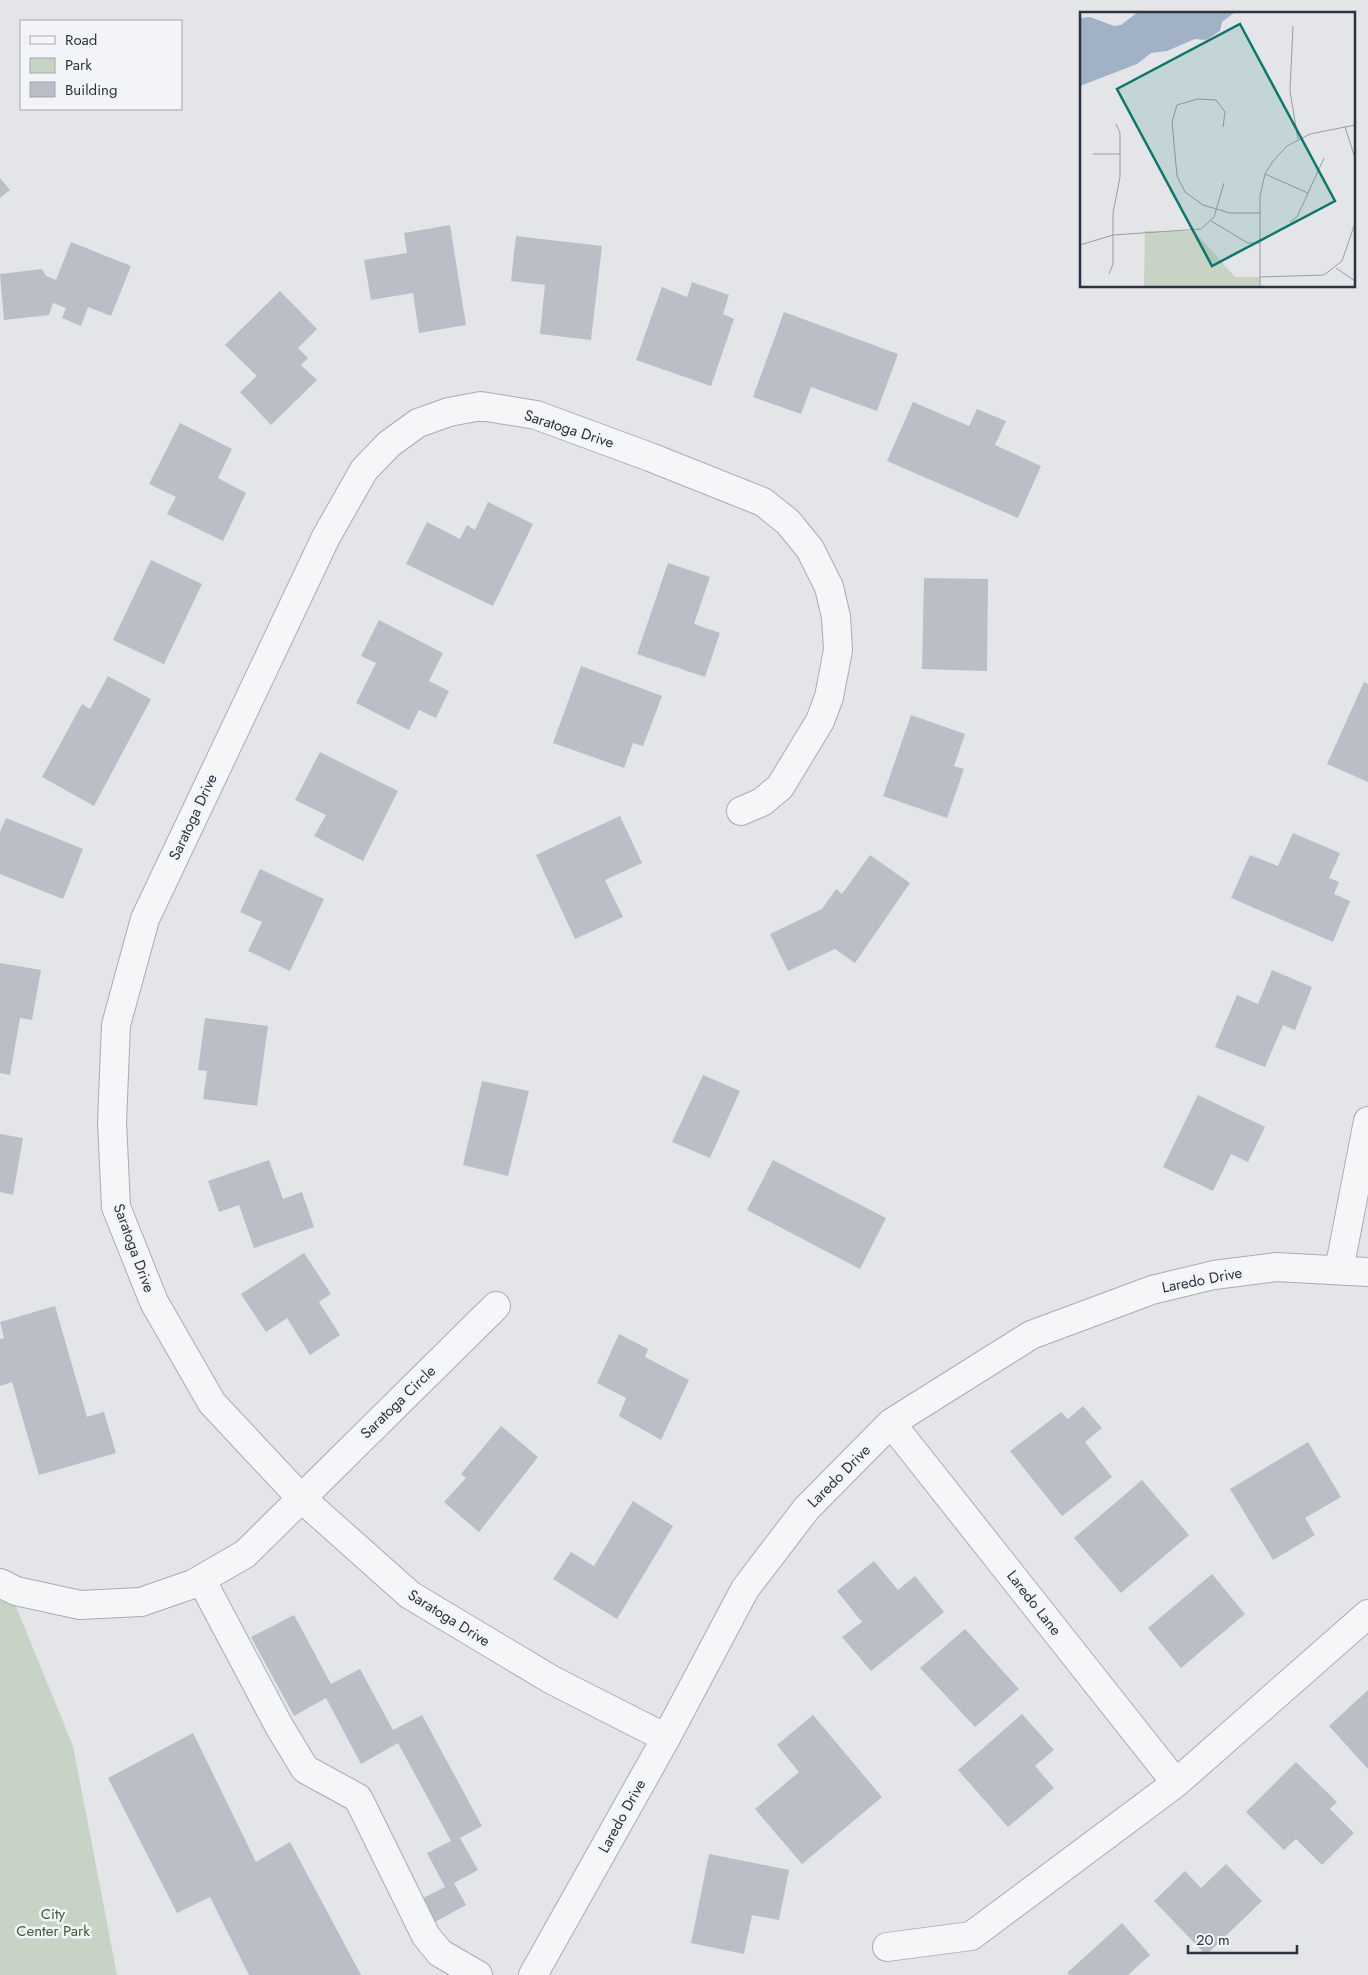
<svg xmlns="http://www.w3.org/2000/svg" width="1368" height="1975" viewBox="0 0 1368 1975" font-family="Jost,sans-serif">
  <rect width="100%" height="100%" fill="#e3e5e9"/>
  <path fill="#c7d3c5" d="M 0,1583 L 8,1587 L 73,1746 L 117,1975 L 0,1975 Z"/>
  <path fill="#babec6" d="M 0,178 L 10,190 L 0,198 Z
    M 450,225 L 466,325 L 419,333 L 413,293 L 371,300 L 364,260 L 407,253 L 404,233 Z
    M 516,236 L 602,246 L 591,340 L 540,334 L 545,285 L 511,281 Z
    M 71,242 L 131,266 L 111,316 L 88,307 L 81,326 L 62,318 L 66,308 L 53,303 L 49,315 L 4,320 L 0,274 L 42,269 L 46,276 L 56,280 Z
    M 692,282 L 729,295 L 723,314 L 734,319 L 711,386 L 636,360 L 662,287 L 687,297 Z
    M 280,291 L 317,329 L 298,348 L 308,358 L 301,365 L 317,380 L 271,425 L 240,392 L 257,376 L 225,345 Z
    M 784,312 L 898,354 L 877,411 L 811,387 L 801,414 L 753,397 Z
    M 913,402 L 969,426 L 977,409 L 1006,421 L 995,445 L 1041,466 L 1018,518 L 887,461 Z
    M 180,423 L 232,449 L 218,478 L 246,493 L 223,541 L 167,514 L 176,497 L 149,484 Z
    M 488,502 L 533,524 L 493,606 L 406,564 L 427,522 L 460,539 L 467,525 L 475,530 Z
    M 151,560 L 202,584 L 164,664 L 113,640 Z
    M 668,563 L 710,577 L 694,624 L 720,633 L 705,677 L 637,654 Z
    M 924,578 L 988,579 L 987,671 L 922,669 Z
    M 379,620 L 443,653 L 429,681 L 449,691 L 436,718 L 419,710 L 409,730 L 356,703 L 376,663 L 361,656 Z
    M 581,666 L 662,696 L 643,746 L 633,743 L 624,768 L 553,743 Z
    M 108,676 L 151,699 L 94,806 L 42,777 L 82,704 L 90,709 Z
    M 1364,682 L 1368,684 L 1368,782 L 1327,764 Z
    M 911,715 L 965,734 L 954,766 L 964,769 L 947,818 L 883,796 Z
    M 320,752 L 398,791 L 363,861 L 314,836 L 326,815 L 295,800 Z
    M 620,816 L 642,863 L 605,880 L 623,917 L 575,939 L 536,855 Z
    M 6,818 L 83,849 L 63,899 L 0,874 L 0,832 Z
    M 1293,833 L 1340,853 L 1329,878 L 1339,882 L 1334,894 L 1350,901 L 1333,942 L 1231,898 L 1250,855 L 1278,866 Z
    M 870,855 L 910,883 L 855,963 L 835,949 L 788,971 L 770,934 L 822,909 L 836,889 L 842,894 Z
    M 260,869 L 324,899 L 290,971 L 248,951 L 262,922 L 240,912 Z
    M 0,963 L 41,970 L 32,1020 L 20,1018 L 10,1075 L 0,1073 Z
    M 1272,970 L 1312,987 L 1295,1030 L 1283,1025 L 1265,1067 L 1215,1047 L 1237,995 L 1258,1004 Z
    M 205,1018 L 268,1026 L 257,1106 L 203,1099 L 207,1071 L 198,1070 Z
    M 703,1075 L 740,1091 L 710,1158 L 672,1142 Z
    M 482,1081 L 529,1091 L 508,1176 L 463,1165 Z
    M 1198,1095 L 1265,1127 L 1248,1162 L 1231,1154 L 1213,1191 L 1163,1167 Z
    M 0,1134 L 23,1138 L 13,1195 L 0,1192 Z
    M 269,1160 L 283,1199 L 302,1192 L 314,1227 L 254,1248 L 239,1205 L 219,1212 L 208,1181 Z
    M 773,1160 L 886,1218 L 860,1269 L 747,1210 Z
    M 304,1253 L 331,1294 L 319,1302 L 340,1335 L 310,1355 L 287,1318 L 266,1332 L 241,1294 Z
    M 55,1306 L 87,1417 L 104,1412 L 116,1453 L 39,1475 L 12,1382 L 0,1386 L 0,1339 L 4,1338 L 0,1322 Z
    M 619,1334 L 648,1349 L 645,1357 L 689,1380 L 661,1440 L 619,1416 L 626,1398 L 597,1383 Z
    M 1083,1406 L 1102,1428 L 1085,1442 L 1112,1477 L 1062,1516 L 1010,1451 L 1061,1412 L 1068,1419 Z
    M 501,1426 L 538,1457 L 479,1532 L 444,1502 L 466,1478 L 461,1474 Z
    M 1308,1442 L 1341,1497 L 1305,1518 L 1315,1535 L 1273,1560 L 1230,1489 Z
    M 1142,1480 L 1189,1535 L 1121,1593 L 1074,1538 Z
    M 633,1501 L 673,1526 L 617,1619 L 553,1579 L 571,1552 L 594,1566 Z
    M 874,1561 L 898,1590 L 915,1576 L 944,1612 L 871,1671 L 842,1637 L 862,1622 L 837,1591 Z
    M 1212,1574 L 1245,1614 L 1181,1668 L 1148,1628 Z
    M 294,1615 L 331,1684 L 360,1669 L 393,1730 L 422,1715 L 482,1826 L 460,1838 L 478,1870 L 454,1883 L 466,1905 L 435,1922 L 423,1898 L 445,1887 L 427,1853 L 451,1841 L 398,1743 L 361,1764 L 326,1698 L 294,1716 L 251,1637 Z
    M 965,1629 L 1019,1689 L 975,1727 L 920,1668 Z
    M 1368,1690 L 1368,1769 L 1329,1726 Z
    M 1022,1714 L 1054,1750 L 1035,1766 L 1054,1788 L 1008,1827 L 958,1770 Z
    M 813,1715 L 882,1797 L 802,1864 L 755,1809 L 799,1772 L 777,1745 Z
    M 193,1733 L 256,1862 L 290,1842 L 361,1975 L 249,1975 L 210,1897 L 177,1913 L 108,1778 Z
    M 1296,1762 L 1337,1802 L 1330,1809 L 1354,1833 L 1322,1865 L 1296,1839 L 1284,1850 L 1246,1812 Z
    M 709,1854 L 789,1870 L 779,1920 L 752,1915 L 744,1954 L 691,1943 Z
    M 1226,1864 L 1262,1901 L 1206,1955 L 1154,1901 L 1185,1871 L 1201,1888 Z
    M 1122,1923 L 1150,1955 L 1128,1975 L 1070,1975 L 1067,1973 Z"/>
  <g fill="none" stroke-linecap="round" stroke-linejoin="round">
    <defs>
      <path id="minor" d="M 1339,1270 L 1368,1121
        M 891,1423 L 1176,1783
        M 201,1579 L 279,1726 L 305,1769 L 358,1798 L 426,1936 L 440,1953 L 478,1975
        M 0,1583 L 16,1591 L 80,1605 L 141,1602 L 193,1584 L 245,1554 L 496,1306
        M 666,1738 L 552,1680 L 410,1595 L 300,1497 L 212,1403 L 154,1302 L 116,1207 L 112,1122 L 116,1025 L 145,919 L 326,537 L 364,470 L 389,444 L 418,423 L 449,412 L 481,406 L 536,415 L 650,457 L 763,502 L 788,522 L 810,549 L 829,587 L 836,617 L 838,650 L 829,697 L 820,721 L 780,787 L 762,802 L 741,811
        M 887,1947 L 971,1936 L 1176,1783 L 1368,1614
        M 533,1975 L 666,1738 L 745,1589 L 806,1509 L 891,1423 L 1031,1335 L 1152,1290 L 1214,1275 L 1276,1267 L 1368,1272"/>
    </defs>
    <use href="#minor" stroke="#a8acb3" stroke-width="30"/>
    <use href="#minor" stroke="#f5f6f8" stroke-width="28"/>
  </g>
  <g text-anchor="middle" stroke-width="5" stroke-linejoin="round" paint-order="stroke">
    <g font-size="15" fill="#2c3240" stroke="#f2f4f7">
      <text transform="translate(569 429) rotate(18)" y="5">Saratoga Drive</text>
      <text transform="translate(193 817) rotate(-65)" y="5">Saratoga Drive</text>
      <text transform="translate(134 1248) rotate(70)" y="5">Saratoga Drive</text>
      <text transform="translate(1202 1280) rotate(-11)" y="5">Laredo Drive</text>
      <text transform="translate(398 1402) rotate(-44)" y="5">Saratoga Circle</text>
      <text transform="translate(839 1476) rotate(-45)" y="5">Laredo Drive</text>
      <text transform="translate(1034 1603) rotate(52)" y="5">Laredo Lane</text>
      <text transform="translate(449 1618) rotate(32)" y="5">Saratoga Drive</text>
      <text transform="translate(622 1816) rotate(-61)" y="5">Laredo Drive</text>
    </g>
    <g font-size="15" fill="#3f5a3b" stroke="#f2f4f7">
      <text x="53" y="1919">City<tspan x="53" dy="17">Center Park</tspan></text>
    </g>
  </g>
  <g transform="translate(1080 12)">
    <rect width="275" height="275" fill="#e3e5e9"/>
    <path d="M 65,219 L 114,219 L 155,265 L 180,265 L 180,275 L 64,275 Z" fill="#c7d3c5"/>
    <path d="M 58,0 L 155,0 L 142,10 L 140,19 L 126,28 L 115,27 L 87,39 L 71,41 L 57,52 L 0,74 L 0,6 L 10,5 L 34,14 L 41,13 Z" fill="#a1b1c6"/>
    <path fill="none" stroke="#9a9da5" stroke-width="1" d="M 213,14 L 210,79 L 218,127M 143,115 L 145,100 L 136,88 L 118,87 L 97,93 L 92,110 L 97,164 L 105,180 L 123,193 L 150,201 L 180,201M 265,115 L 275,146M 13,142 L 40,142M 185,162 L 228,181M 131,209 L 168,231 L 180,231M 210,210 L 217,205 L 244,146M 0,233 L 33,223 L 121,217 L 134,205 L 144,171M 256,256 L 275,269M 29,262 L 33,252 L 33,201 L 40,165 L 40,121 L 36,112M 180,265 L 244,263 L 262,249 L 275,211M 180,275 L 180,184 L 185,162 L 193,149 L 207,134 L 230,122 L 275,113"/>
    <path fill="#0f766e" fill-opacity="0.15" stroke="#0f766e" stroke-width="2.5" d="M 160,12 L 255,189 L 132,254 L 37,77 Z"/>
    <rect width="275" height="275" fill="none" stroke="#2c3240" stroke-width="2.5"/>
  </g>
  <rect x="20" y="20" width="162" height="90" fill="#f2f4f7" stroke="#a3a6ae"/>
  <rect x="30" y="36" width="25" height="8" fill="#f5f6f8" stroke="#a3a6ae"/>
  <text x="65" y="45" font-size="15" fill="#2c3240">Road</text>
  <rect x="30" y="58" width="25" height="15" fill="#c7d3c5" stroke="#a3a6ae"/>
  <text x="65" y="70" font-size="15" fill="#2c3240">Park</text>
  <rect x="30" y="82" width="25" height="15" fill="#babec6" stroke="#a3a6ae"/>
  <text x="65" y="95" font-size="15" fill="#2c3240">Building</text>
  <path d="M1188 1945v8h109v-8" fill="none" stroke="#2c3240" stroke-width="2.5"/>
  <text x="1196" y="1945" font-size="15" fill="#2c3240" stroke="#f2f4f7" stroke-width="4" paint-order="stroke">20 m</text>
</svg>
